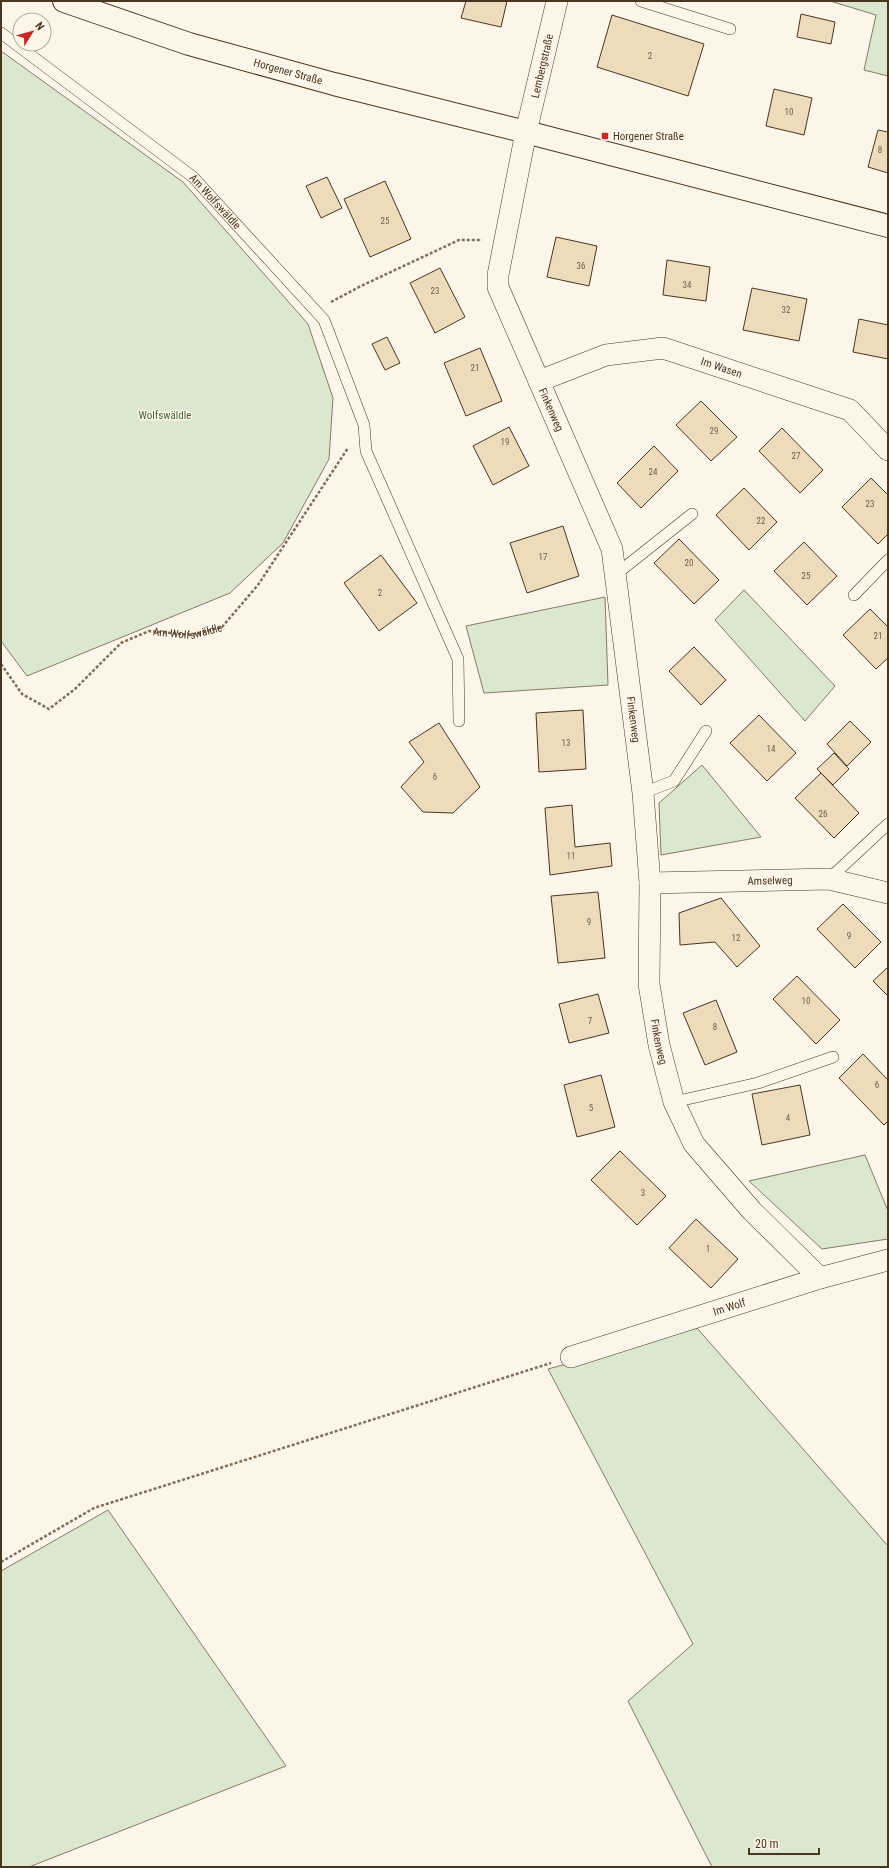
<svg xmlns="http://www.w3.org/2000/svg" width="889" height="1868" viewBox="0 0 889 1868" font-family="'Roboto Condensed',sans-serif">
  <rect width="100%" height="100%" fill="#fbf6e9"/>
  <path fill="#dce7d0" stroke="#887966" d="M 830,1 L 888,1 L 888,76 L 864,70 L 876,15 Z
    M 1,51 L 183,182 L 308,324 L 333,398 L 329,459 L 283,543 L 230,593 L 27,676 L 1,641 Z
    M 744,590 L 835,686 L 805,721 L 715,620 Z
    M 605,597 L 608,685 L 484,693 L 466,626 Z
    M 702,765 L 761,837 L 661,855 L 659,803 Z
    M 865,1155 L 888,1211 L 888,1239 L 822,1249 L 749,1181 Z
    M 697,1328 L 888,1546 L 888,1867 L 712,1867 L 628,1701 L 693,1644 L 548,1369 Z
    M 108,1510 L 286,1766 L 29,1867 L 1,1867 L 1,1571 Z"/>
  <path fill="#ecdcbc" stroke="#4a3520" d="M 466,1 L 507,1 L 501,27 L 461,18 Z
    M 801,14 L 835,22 L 831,44 L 797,37 Z
    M 612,15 L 704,44 L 688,96 L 597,67 Z
    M 774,89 L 812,98 L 804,135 L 766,126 Z
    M 878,130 L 888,132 L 888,173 L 868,167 Z
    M 327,177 L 342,208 L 321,218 L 306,186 Z
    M 385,181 L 411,239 L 370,257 L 344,199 Z
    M 556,237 L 597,246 L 589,286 L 547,277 Z
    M 667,260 L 710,267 L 706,301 L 663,295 Z
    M 440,268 L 465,317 L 435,333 L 410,283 Z
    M 752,288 L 807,299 L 799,341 L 743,330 Z
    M 859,319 L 888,325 L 888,359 L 853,352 Z
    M 387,337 L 400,363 L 385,370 L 372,344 Z
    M 480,348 L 502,401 L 466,416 L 444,363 Z
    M 701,401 L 737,437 L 711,461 L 676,425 Z
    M 509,427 L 529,466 L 493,485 L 473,446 Z
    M 782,428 L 823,470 L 800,493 L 759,451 Z
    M 654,446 L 678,471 L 641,508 L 617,483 Z
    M 871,478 L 888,495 L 888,534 L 878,544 L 842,507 Z
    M 744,488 L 777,522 L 749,550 L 716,515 Z
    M 563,526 L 579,576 L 527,593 L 510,543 Z
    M 679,539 L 719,580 L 694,604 L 654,563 Z
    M 804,542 L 837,576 L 807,605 L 774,571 Z
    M 381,555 L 417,603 L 379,631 L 344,583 Z
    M 870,609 L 888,627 L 888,658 L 876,669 L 843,635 Z
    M 694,647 L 726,680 L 701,705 L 669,671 Z
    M 583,710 L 586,769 L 539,772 L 536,713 Z
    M 759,715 L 796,753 L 767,781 L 730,743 Z
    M 850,721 L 871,742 L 847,766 L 827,744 Z
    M 439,723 L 480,787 L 453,813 L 423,812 L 401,787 L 424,762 L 409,742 Z
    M 834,753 L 849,769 L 833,785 L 817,769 Z
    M 821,773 L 859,813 L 834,838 L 795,798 Z
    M 572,805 L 575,847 L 610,843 L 612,866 L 550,875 L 545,808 Z
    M 598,892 L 605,958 L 558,963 L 551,896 Z
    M 721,898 L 760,946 L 737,967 L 715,942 L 680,945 L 679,913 Z
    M 843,904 L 881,942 L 855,968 L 817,929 Z
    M 888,967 L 888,996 L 873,981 Z
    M 797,976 L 840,1020 L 816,1044 L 773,999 Z
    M 598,994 L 609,1033 L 569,1043 L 559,1004 Z
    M 716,1000 L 737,1052 L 705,1065 L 683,1013 Z
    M 863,1054 L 888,1080 L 888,1121 L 884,1125 L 839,1078 Z
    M 601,1075 L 615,1127 L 577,1137 L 564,1085 Z
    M 800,1085 L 810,1135 L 762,1145 L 752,1094 Z
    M 620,1151 L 666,1196 L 637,1225 L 591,1180 Z
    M 696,1219 L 738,1259 L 711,1288 L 669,1248 Z"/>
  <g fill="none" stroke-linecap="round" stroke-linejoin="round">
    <defs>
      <g id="service">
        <path d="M 641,1 L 730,29"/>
        <path id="s2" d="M 1,33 L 193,177 L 324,320 L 364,425 L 366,451 L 458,659 L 459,721"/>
        <path d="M 615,575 L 692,514"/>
        <path d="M 854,595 L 888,560"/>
        <path d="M 643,793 L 674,781 L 706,731"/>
        <path d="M 829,879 L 888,824"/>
        <path d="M 674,1102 L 758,1083 L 833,1057"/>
      </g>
      <g id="minor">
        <path id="s3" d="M 557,1 L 526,132 L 498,275 L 498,287 L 612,549 L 643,793 L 650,883 L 649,984 L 659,1045 L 674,1102 L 694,1144 L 752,1211 L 820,1278"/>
        <path id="s4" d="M 539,381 L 606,355 L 663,348 L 850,410 L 888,450"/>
        <path id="s5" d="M 650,883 L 829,879 L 888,893"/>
        <path id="s6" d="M 571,1357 L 820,1278 L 888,1260"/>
      </g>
      <g id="tertiary">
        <path id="s7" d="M 64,1 L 189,44 L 334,84 L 526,132 L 888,226"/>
      </g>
    </defs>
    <use href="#service" stroke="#4a3520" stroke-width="12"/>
    <use href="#minor" stroke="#4a3520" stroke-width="22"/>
    <use href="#tertiary" stroke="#4a3520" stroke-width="24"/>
    <g stroke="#7f6f5c" stroke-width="2.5" stroke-dasharray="3 2" stroke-linecap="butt">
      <path d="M 331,302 L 361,286 L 459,240 L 482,240"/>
      <path id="s1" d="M 1,664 L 22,694 L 49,709 L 75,689 L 121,643 L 149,631 L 191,635 L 222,627 L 258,585 L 348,448"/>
      <path d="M 1,1562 L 94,1508 L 551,1363"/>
    </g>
    <use href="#service" stroke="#fbf6e9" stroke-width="11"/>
    <use href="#minor" stroke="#fbf6e9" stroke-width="21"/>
    <use href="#tertiary" stroke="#fbf6e9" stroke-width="22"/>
  </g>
  <rect fill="#c62828" stroke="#fbf6e9" stroke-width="1.5" x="601" y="132" width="8" height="8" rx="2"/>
  <g text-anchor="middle" stroke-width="3" stroke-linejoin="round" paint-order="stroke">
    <g font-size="9" fill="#725f47">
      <text x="650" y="59">2</text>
      <text x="789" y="115">10</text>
      <text x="880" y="153">8</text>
      <text x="385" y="224">25</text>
      <text x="581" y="269">36</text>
      <text x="687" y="288">34</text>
      <text x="435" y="294">23</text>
      <text x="786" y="313">32</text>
      <text x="475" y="371">21</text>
      <text x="714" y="434">29</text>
      <text x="505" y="445">19</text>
      <text x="796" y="459">27</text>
      <text x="653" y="475">24</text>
      <text x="870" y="507">23</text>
      <text x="761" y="524">22</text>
      <text x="543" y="560">17</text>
      <text x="689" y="566">20</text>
      <text x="806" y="579">25</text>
      <text x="380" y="596">2</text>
      <text x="878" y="639">21</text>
      <text x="566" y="746">13</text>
      <text x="771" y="752">14</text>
      <text x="435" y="780">6</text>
      <text x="823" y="817">26</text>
      <text x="571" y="859">11</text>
      <text x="589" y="925">9</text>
      <text x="849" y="939">9</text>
      <text x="736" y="941">12</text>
      <text x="806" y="1004">10</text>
      <text x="590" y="1024">7</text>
      <text x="715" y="1030">8</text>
      <text x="877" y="1088">6</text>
      <text x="591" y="1111">5</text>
      <text x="788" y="1121">4</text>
      <text x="643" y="1196">3</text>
      <text x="708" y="1252">1</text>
    </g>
    <g font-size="11" fill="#4a3520" stroke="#fbf6e9">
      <text transform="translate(542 66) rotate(-77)" y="4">Lembergstraße</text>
      <text dy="4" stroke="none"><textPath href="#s7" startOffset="235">Horgener Straße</textPath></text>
      <text dy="4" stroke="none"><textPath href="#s2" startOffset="273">Am Wolfswäldle</textPath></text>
      <text dy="4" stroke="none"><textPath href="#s4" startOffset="191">Im Wasen</textPath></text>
      <text dy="4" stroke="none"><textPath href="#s3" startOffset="426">Finkenweg</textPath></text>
      <text dy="4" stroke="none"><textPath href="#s1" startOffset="235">Am Wolfswäldle</textPath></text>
      <text dy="4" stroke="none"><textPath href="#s3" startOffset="750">Finkenweg</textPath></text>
      <text dy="4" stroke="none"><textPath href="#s5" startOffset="120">Amselweg</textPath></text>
      <text dy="4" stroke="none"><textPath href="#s3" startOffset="1074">Finkenweg</textPath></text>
      <text dy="4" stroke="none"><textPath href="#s6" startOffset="166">Im Wolf</textPath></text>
    </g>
    <g font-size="11" fill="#4a3520" stroke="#fbf6e9" text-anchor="start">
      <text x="613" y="140">Horgener Straße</text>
    </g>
    <g font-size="11" fill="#436837" stroke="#fbf6e9">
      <text x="165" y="419">Wolfswäldle</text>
    </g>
  </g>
  <rect width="889" height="1868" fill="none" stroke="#4a3520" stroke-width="4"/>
  <g transform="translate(32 32) rotate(53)"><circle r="19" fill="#fbf6e9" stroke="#b4a999"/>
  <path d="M0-3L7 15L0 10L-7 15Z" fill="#c62828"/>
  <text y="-6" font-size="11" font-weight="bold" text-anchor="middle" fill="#4a3520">N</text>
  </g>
  <path d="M749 1848v6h70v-6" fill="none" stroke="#4a3520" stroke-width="2"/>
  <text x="755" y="1848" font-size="12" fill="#4a3520" stroke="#fbf6e9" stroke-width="3" paint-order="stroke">20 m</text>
</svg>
